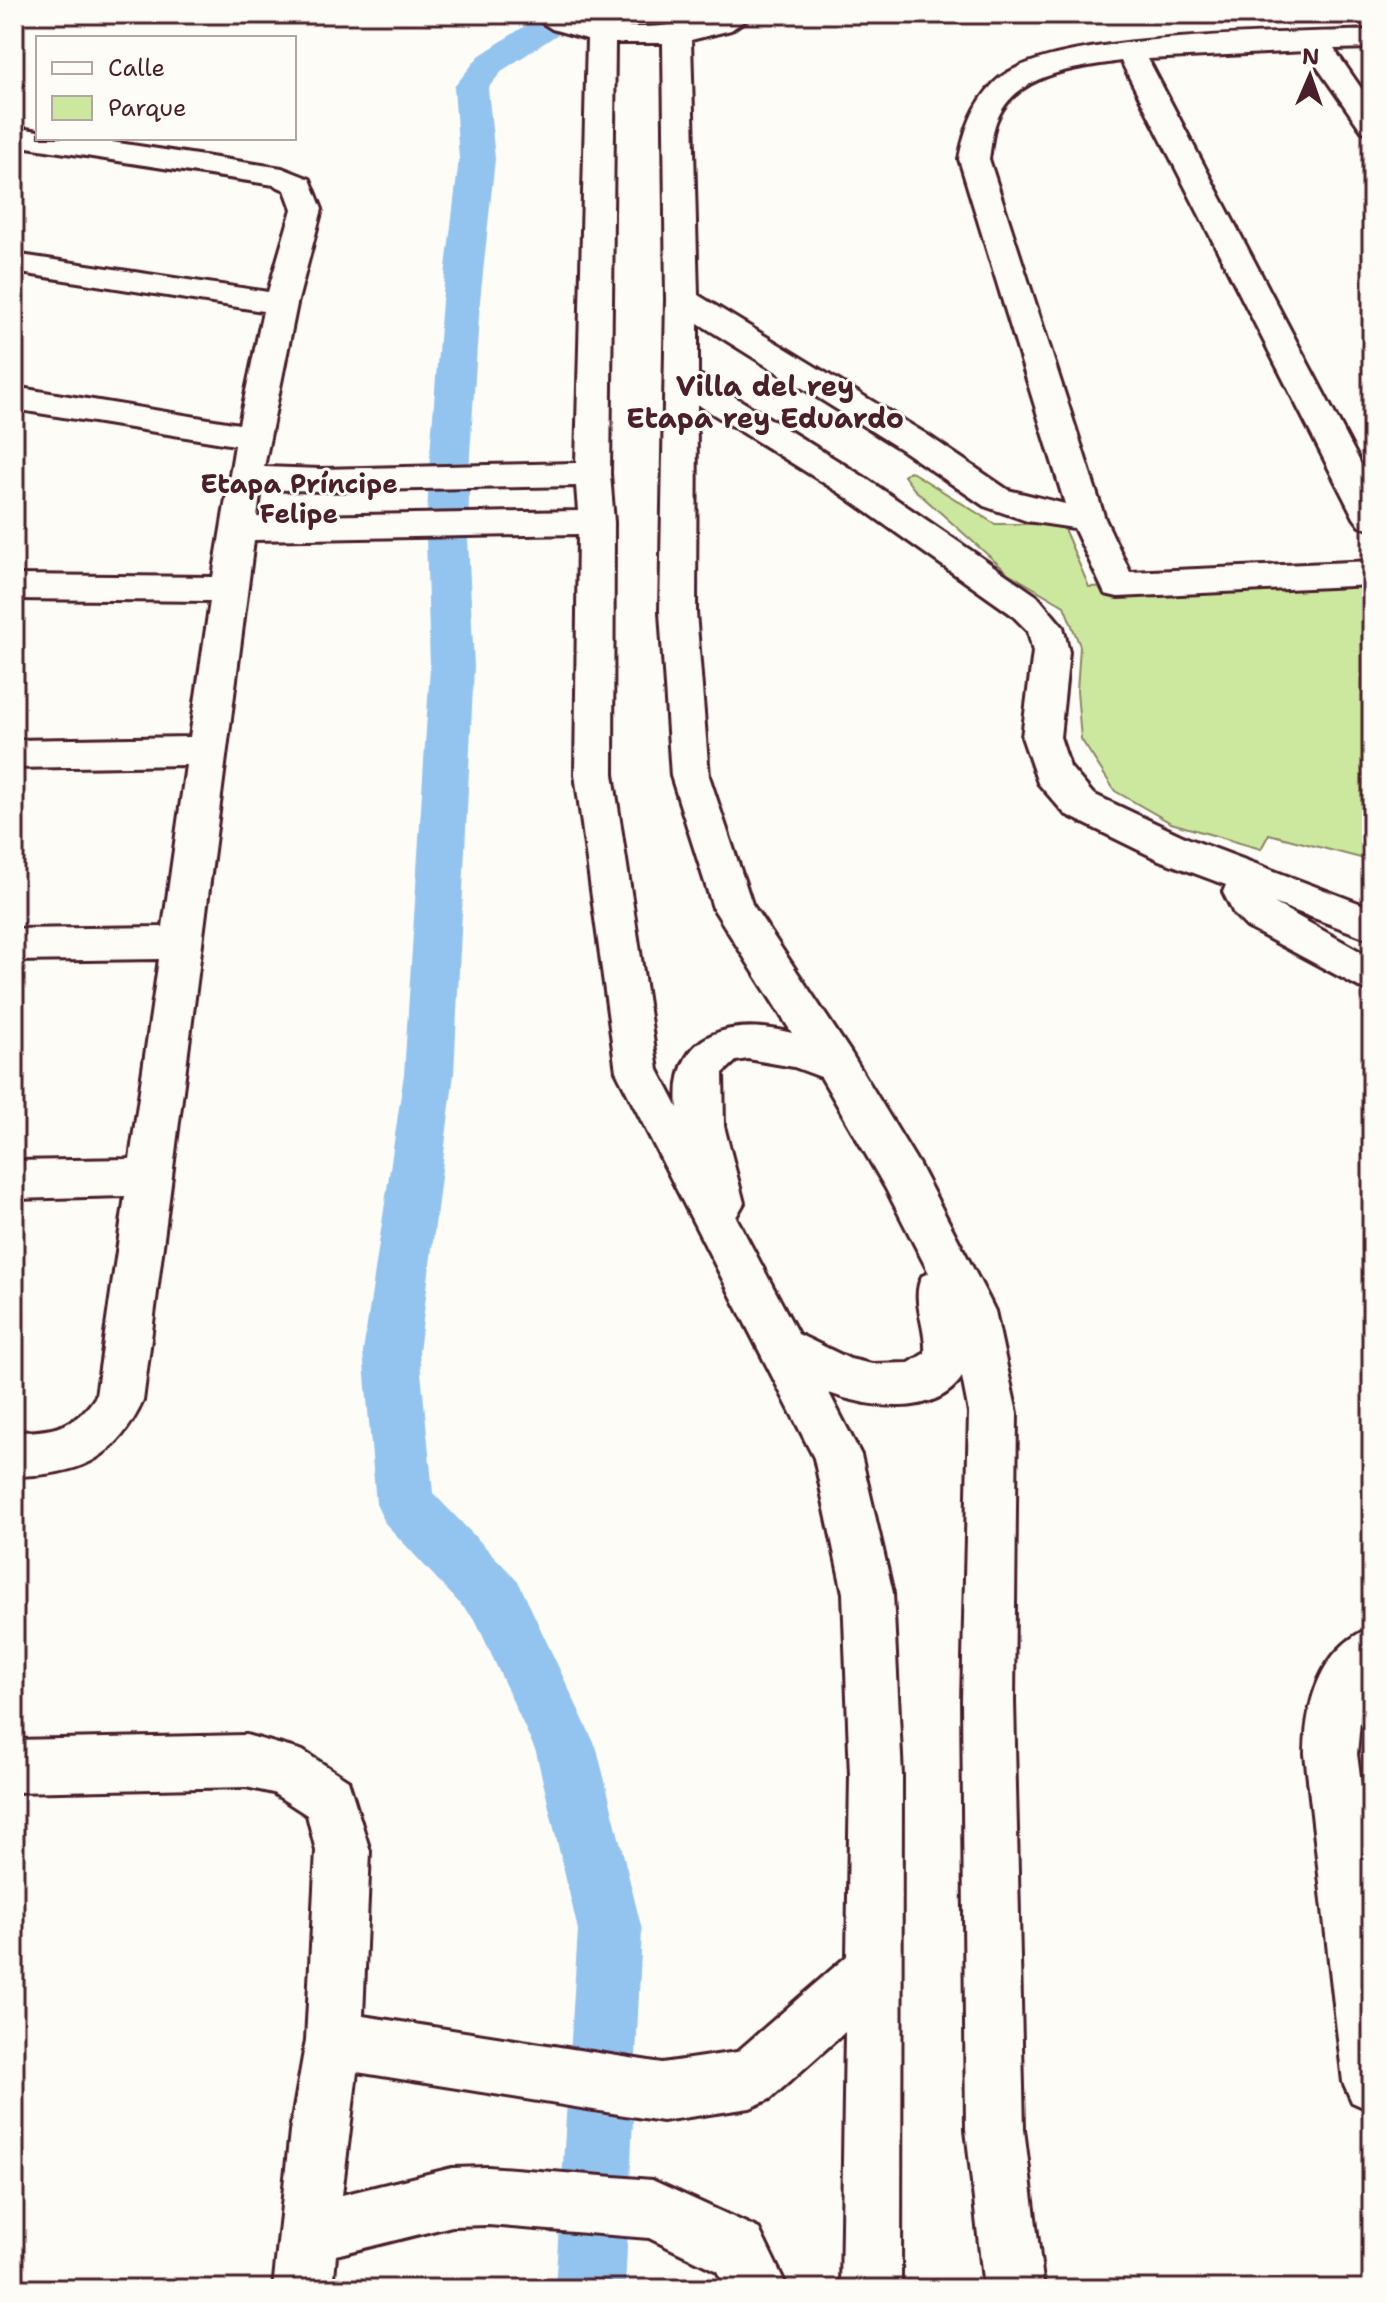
<svg xmlns="http://www.w3.org/2000/svg" width="1386" height="2303" viewBox="0 0 1386 2303" font-family="'Shantell Sans',sans-serif">
  <rect width="100%" height="100%" fill="#fdfcf7"/>
  <filter id="ink" filterUnits="userSpaceOnUse"><feTurbulence type="fractalNoise" baseFrequency=".0125" numOctaves="2"/><feDisplacementMap in="SourceGraphic" scale="16" xChannelSelector="R" yChannelSelector="G"/><feConvolveMatrix kernelMatrix="1 2 1 2 8 2 1 2 1" color-interpolation-filters="sRGB"/></filter>
  <g filter="url(#ink)">
    <path fill="#cce89e" stroke="#8b8464" stroke-width="2" d="M 910,471 L 995,524 L 1062,524 L 1089,587 L 1372,576 L 1372,861 L 1269,834 L 1261,849 L 1171,823 L 1115,791 L 1081,739 L 1077,691 L 1080,646 L 1064,606 L 1008,573 L 914,489 L 904,476 Z"/>
    <g fill="none" stroke-linecap="round" stroke-linejoin="round">
      <path fill="#93c4ef" fill-rule="evenodd" d="M 543,14 L 583,14 L 578,21 L 503,70 L 488,88 L 495,159 L 480,301 L 470,454 L 468,538 L 474,667 L 454,1074 L 419,1352 L 433,1493 L 518,1581 L 597,1749 L 642,1930 L 625,2289 L 555,2289 L 578,1930 L 536,1752 L 476,1621 L 385,1523 L 376,1504 L 363,1352 L 404,1074 L 430,667 L 426,538 L 430,454 L 442,301 L 459,159 L 454,87 L 479,56 Z"/>
      <defs>
        <path id="minor" d="M 529,14 C 570,14 604,28 645,27 C 683,26 716,14 754,14 L 731,30 L 691,40 L 698,295 L 926,434 L 1008,490 L 1065,504 L 959,159 C 965,129 973,105 994,83 C 1043,31 1295,34 1372,30 L 1372,48 L 1334,49 L 1372,104 L 1372,134 L 1362,131 L 1306,51 L 1148,59 L 1372,485 L 1372,530 L 1360,526 L 1354,518 L 1121,61 C 1077,68 1015,72 996,122 C 992,133 991,147 989,159 L 1105,519 L 1130,572 L 1372,561 L 1372,585 L 1118,597 L 1105,594 L 1074,528 L 1027,521 L 984,506 L 902,450 L 698,323 L 698,374 L 864,477 L 1037,596 L 1063,627 L 1069,652 L 1060,737 L 1070,767 L 1093,794 L 1187,838 L 1372,908 L 1372,940 L 1274,903 L 1372,958 L 1372,994 L 1247,927 L 1234,914 L 1223,892 L 1226,885 L 1159,860 L 1065,814 L 1038,783 L 1022,737 L 1033,652 L 1028,631 L 1011,614 L 840,493 L 697,404 L 696,612 L 709,776 L 752,904 L 851,1053 L 918,1163 L 988,1297 L 995,1311 L 1017,1413 L 1014,1701 L 1024,2129 L 1044,2289 L 984,2289 L 966,2129 L 962,1701 L 969,1413 L 962,1377 C 934,1419 868,1407 829,1393 L 861,1455 L 893,1593 L 902,1776 L 901,2289 L 841,2289 L 845,2032 L 770,2099 L 750,2108 L 662,2121 L 357,2072 L 342,2195 L 452,2168 L 488,2167 L 652,2180 L 759,2229 L 788,2289 L 726,2289 L 717,2271 L 649,2238 L 488,2225 L 452,2226 L 336,2255 L 333,2289 L 273,2289 L 290,2131 L 306,2040 L 316,1851 L 307,1815 L 273,1793 L 246,1787 L 14,1792 L 14,1740 L 246,1735 L 303,1751 L 348,1780 L 370,1851 L 363,2016 L 662,2063 L 737,2052 L 847,1956 L 850,1776 L 843,1593 L 814,1458 L 616,1071 L 575,774 L 578,534 L 254,540 L 143,1401 C 115,1461 78,1475 14,1476 L 14,1432 C 50,1432 75,1429 96,1396 L 125,1196 L 14,1199 L 14,1161 L 130,1159 L 159,959 L 14,961 L 14,929 L 163,927 L 186,765 L 14,768 L 14,740 L 190,737 L 210,601 L 14,599 L 14,575 L 213,577 L 235,445 L 14,409 L 14,387 L 239,424 L 263,311 L 14,272 L 14,254 L 268,292 L 292,209 L 285,190 L 274,185 L 14,145 L 14,127 L 38,131 L 38,138 L 86,138 L 282,168 L 310,179 L 322,209 L 297,304 L 264,467 L 321,469 L 576,463 L 587,39 L 552,29 ZM 615,43 L 663,43 L 666,299 L 660,612 L 671,776 L 713,908 L 792,1033 C 731,1018 671,1031 678,1108 L 658,1070 L 613,774 L 614,522 L 610,474 ZM 576,486 L 578,511 L 257,517 L 261,489 L 321,491 ZM 748,1059 L 794,1067 L 821,1077 L 886,1189 L 929,1273 L 922,1276 C 910,1300 927,1327 925,1353 L 909,1363 L 872,1364 L 850,1359 L 798,1334 L 736,1217 L 744,1203 L 724,1126 L 723,1073 L 736,1061 Z
          M 1372,1627 L 1372,1685 L 1361,1711 L 1357,1754 L 1372,1866 L 1372,2111 L 1352,2102 L 1343,2082 L 1305,1754 C 1306,1702 1320,1648 1372,1627 Z"/>
      </defs>
      <use href="#minor" stroke="#4a1f2b" stroke-width="6"/>
      <use href="#minor" fill="#fdfcf7" fill-rule="evenodd"/>
    </g>
  </g>
  <g text-anchor="middle" stroke-width="6" stroke-linejoin="round" paint-order="stroke">
    <g font-size="26" font-weight="bold" fill="#4a1f2b" stroke="#fdfcf7">
      <text x="299" y="493">Etapa Príncipe<tspan x="299" dy="30">Felipe</tspan></text>
    </g>
    <g font-size="28" font-weight="bold" fill="#4a1f2b" stroke="#fdfcf7">
      <text x="765" y="396">Villa del rey<tspan x="765" dy="32">Etapa rey Eduardo</tspan></text>
    </g>
  </g>
  <rect width="1386" height="2303" fill="none" stroke="#fdfcf7" stroke-width="48"/>
  <rect x="24" y="24" width="1338" height="2255" fill="none" stroke="#4a1f2b" stroke-width="3" filter="url(#ink)"/>
  <rect x="36" y="36" width="260" height="104" fill="#fdfcf7" stroke="#b5a4a5" stroke-width="2"/>
  <rect x="52" y="62" width="40" height="12" fill="#fdfcf7" stroke="#b5a4a5" stroke-width="2"/>
  <text x="108" y="76" font-size="24" fill="#4a1f2b">Calle</text>
  <rect x="52" y="96" width="40" height="24" fill="#cce89e" stroke="#b5a4a5" stroke-width="2"/>
  <text x="108" y="116" font-size="24" fill="#4a1f2b">Parque</text>
  <g transform="translate(1310 76) rotate(2)" stroke="#fdfcf7" stroke-width="6" paint-order="stroke">
  <path d="M0-6L14 30L0 20L-14 30Z" fill="#4a1f2b"/>
  <text y="-12" font-size="22" font-weight="bold" text-anchor="middle" fill="#4a1f2b">N</text>
  </g>
</svg>
